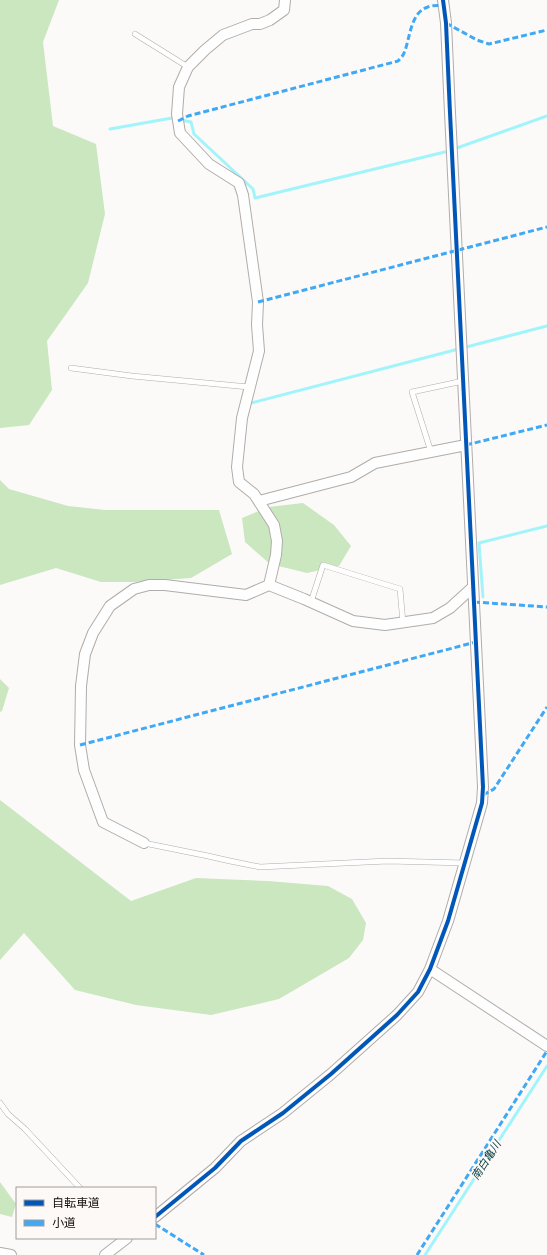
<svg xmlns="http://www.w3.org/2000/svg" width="547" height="1255" viewBox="0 0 547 1255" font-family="'Fira Sans Condensed','Noto Sans JP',sans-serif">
  <rect width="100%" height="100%" fill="#fcfaf8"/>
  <path fill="#cae7c0" d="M 0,0 L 59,0 L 43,42 L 53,126 L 96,144 L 105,214 L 88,283 L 47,341 L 52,390 L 29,425 L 0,428 Z
    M 0,480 L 9,489 L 68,506 L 105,510 L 219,510 L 232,554 L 191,578 L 135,582 L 101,582 L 56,568 L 0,585 Z
    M 303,503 L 334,525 L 351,546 L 339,566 L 307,573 L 270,564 L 245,542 L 242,518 L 269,507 Z
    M 0,679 L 9,688 L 2,711 L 0,712 Z
    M 0,800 L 131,901 L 196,878 L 268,881 L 328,886 L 352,899 L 366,923 L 363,940 L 349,958 L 279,999 L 211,1015 L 136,1005 L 75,990 L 24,933 L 0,960 Z
    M 0,1182 L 16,1204 L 12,1217 L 0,1214 Z"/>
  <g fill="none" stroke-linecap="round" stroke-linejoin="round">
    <path stroke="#a2f4fb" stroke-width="3" d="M 110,129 L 172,118 L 191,122 L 194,134 L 253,189 L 255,198 L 449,151
      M 454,149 L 547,116
      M 251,403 L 547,326
      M 483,597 L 479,543 L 547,526
      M 425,1255 L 547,1066"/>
    <defs>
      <path id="lane" d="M 135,34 L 188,67
        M 71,368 L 132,376 L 249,387
        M 431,452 L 412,392 L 463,381
        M 311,602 L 323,565 L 400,589 L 403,623
        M 144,843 L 208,856 L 230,861 L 260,867 L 388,861 L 465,863
        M 0,1103 L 8,1114 L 25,1129 L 80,1188"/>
      <path id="street" d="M 259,501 L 351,477 L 375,463 L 466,445
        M 269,585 L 276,555 L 277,541 L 274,525 L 254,494 L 239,482 L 237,467 L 242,418 L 259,351 L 257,325 L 258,302 L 243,195 L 239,183 L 209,164 L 180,133 L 177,114 L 179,87 L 188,67 L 205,50 L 223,35 L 252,24 L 260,24 L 270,20 L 284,10 L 285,0
        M 144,843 L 103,822 L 84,770 L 80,745 L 81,686 L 85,654 L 93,633 L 110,606 L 134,589 L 149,585 L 165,585 L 246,595 L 269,585 L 304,599 L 353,621 L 385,625 L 433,618 L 450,608 L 473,587
        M 430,969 L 547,1046
        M 155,1217 L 215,1168 L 241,1141 L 283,1113 L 331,1074 L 397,1015 L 418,992 L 430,969 L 448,921 L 482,803 L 483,787 C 471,533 457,278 446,23 L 443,0
        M 0,1253 L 11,1255
        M 105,1255 L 127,1238"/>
    </defs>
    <use href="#lane" stroke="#b0aca9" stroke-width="6"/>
    <use href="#street" stroke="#b0aca9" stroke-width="12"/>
    <use href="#lane" stroke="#fffefe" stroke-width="5"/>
    <use href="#street" stroke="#fffefe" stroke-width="10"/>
    <path stroke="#3fa9f5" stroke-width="3" stroke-dasharray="6 3" stroke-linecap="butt" d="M 446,23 L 477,40 L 489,44 L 547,30
      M 178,121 L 188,116 L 398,61 C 400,59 403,56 404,53 C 410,40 410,12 428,7 C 432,5 438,6 444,5
      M 258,302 L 547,227
      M 466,445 L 547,425
      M 474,602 L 547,607
      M 80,745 L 476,642
      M 483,795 L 494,789 L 547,707
      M 155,1224 L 204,1255
      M 417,1255 L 547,1051"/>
    <defs>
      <path id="cycleway" d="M 155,1217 L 215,1168 L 241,1141 L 283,1113 L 331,1074 L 397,1015 L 418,992 L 430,969 L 448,921 L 482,803 L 483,787 C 471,533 457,278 446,23 L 443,0"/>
    </defs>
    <use href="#cycleway" stroke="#fdf9f7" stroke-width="6"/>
    <use href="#cycleway" stroke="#0057b8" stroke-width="4"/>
  </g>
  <g text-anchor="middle" stroke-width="3.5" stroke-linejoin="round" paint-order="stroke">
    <g font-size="11" font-style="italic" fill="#013d41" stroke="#fdf9f7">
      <text transform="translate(486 1160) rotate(-57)" y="4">南白亀川</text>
    </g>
  </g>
  <rect x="16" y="1187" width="140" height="52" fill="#fdf9f7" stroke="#a19c99"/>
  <rect x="24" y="1200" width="20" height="6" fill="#0057b8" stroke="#a19c99"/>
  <text x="52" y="1207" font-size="12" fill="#16100d">自転車道</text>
  <rect x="24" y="1220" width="20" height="6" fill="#3fa9f5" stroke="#a19c99"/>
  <text x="52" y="1227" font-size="12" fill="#16100d">小道</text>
</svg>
